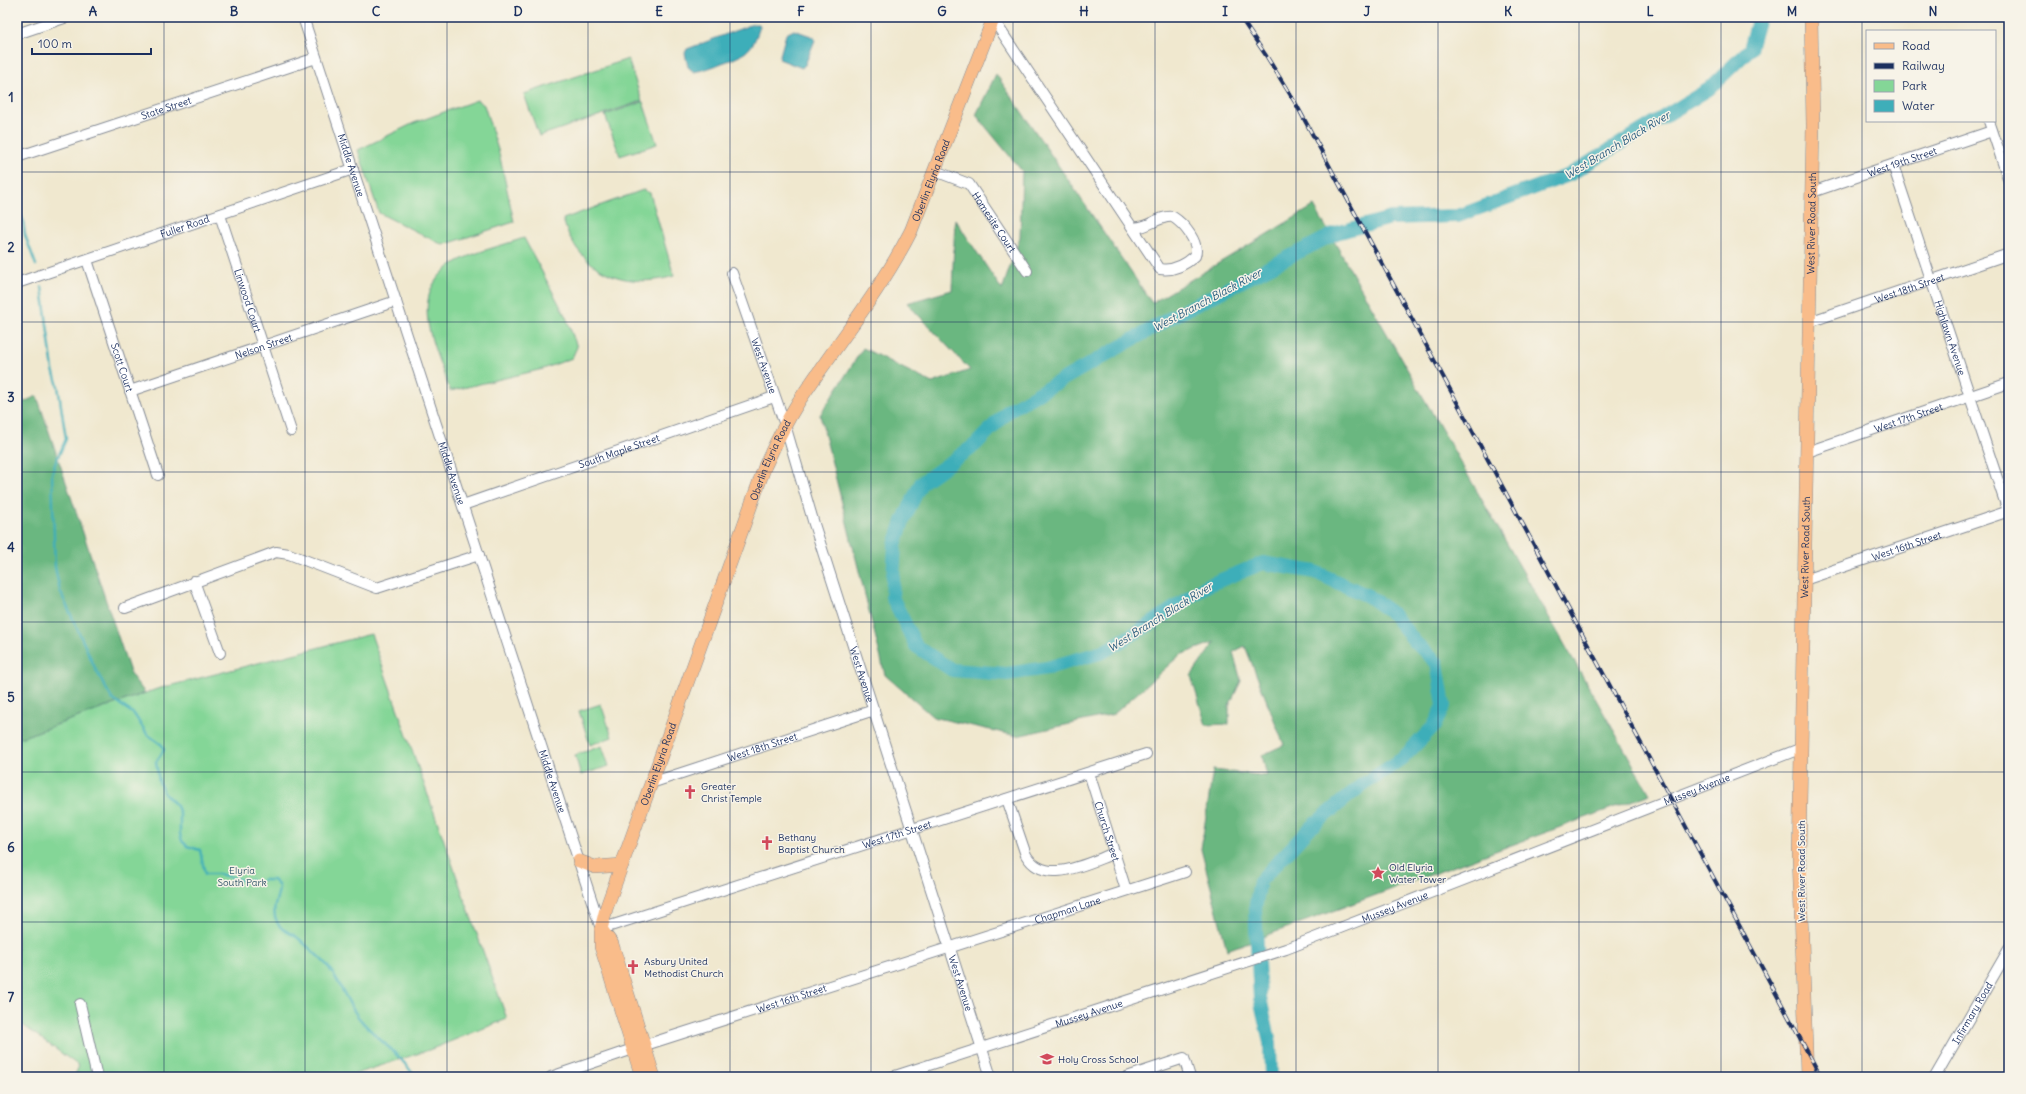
<svg xmlns="http://www.w3.org/2000/svg" width="2026" height="1094" viewBox="0 0 2026 1094" font-family="Delius,sans-serif">
  <rect width="100%" height="100%" fill="#f7f3e8"/>
  <filter id="ink" filterUnits="userSpaceOnUse"><feTurbulence type="fractalNoise" baseFrequency=".025" numOctaves="2"/><feDisplacementMap in="SourceGraphic" scale="8" xChannelSelector="R" yChannelSelector="G"/><feConvolveMatrix kernelMatrix="1 2 1 2 8 2 1 2 1" color-interpolation-filters="sRGB"/></filter>
  <filter id="wash" filterUnits="userSpaceOnUse"><feTurbulence type="fractalNoise" baseFrequency=".012" numOctaves="4" result="noise"/><feDisplacementMap in="SourceGraphic" scale="16" xChannelSelector="R" yChannelSelector="G"/><feGaussianBlur stdDeviation="0.9" result="paint"/><feColorMatrix in="noise" values="0 0 0 0 0 0 0 0 0 0 0 0 0 0 0 0 0 1.4 0 .05"/><feComposite in="paint" operator="in"/></filter>
  <g filter="url(#wash)">
    <rect width="100%" height="100%" fill="#f0e8cf"/>
    <path fill="#84d697" stroke="#50827a" d="M 628,59 L 642,101 L 539,136 L 524,94 Z
      M 477,100 L 484,105 L 499,153 L 514,222 L 443,245 L 379,213 L 358,150 L 414,123 Z
      M 643,102 L 657,144 L 620,156 L 605,115 Z
      M 643,190 L 650,193 L 674,276 C 625,291 577,270 563,219 Z
      M 524,238 L 566,317 L 577,347 L 572,358 L 543,369 L 450,391 C 436,349 405,296 453,264 C 470,253 504,245 524,238 Z
      M 371,634 L 507,1019 L 429,1050 L 346,1077 L 74,1077 L 79,1066 L 20,1023 L 17,1025 L 17,739 L 157,689 Z
      M 601,704 L 612,737 L 590,745 L 579,711 Z
      M 602,746 L 609,766 L 581,775 L 575,755 Z"/>
    <path fill="#6bb780" stroke="#43736f" d="M 996,74 L 1152,303 L 1314,206 L 1650,794 L 1227,950 L 1201,849 L 1213,770 L 1267,776 L 1262,755 L 1284,745 L 1245,646 L 1233,652 L 1241,681 L 1229,706 L 1229,724 L 1206,725 L 1191,676 L 1215,642 L 1180,655 L 1114,714 L 1017,736 L 933,717 L 885,675 L 820,415 L 863,348 L 932,383 L 970,370 L 907,303 L 952,290 L 955,219 L 1002,290 L 1020,237 L 1022,171 L 976,115 Z
      M 37,396 L 131,675 L 145,693 L 17,739 L 17,405 Z"/>
    <path fill="#3eaeb9" stroke="#2c6e8c" d="M 753,24 L 759,24 L 760,26 C 753,50 746,55 722,63 C 713,67 704,70 694,72 L 688,67 L 685,53 L 687,49 Z
      M 794,30 L 814,37 L 815,40 L 805,65 L 802,68 L 779,59 L 786,34 Z"/>
    <g fill="none" stroke-linecap="round" stroke-linejoin="round">
      <path stroke="#3eaeb9" stroke-width="2.5" d="M 17,206 L 23,220 L 25,235 L 36,265
        M 42,287 L 53,370 L 58,386 L 66,439 L 54,466 L 52,474 L 55,567 L 60,591 L 96,670 L 112,699 L 134,714 L 147,734 L 162,745 L 164,750 L 156,762 L 159,782 L 164,793 L 177,806 L 180,814 L 180,834 L 182,841 L 187,846 L 200,850 L 205,874 L 219,874 L 241,880 L 251,880
        M 263,880 L 273,880 L 279,886 C 279,900 270,907 277,922 C 281,931 290,932 298,938 C 307,946 317,955 325,963 C 339,978 346,1002 359,1018 C 376,1039 400,1053 415,1077"/>
      <path stroke="#3eaeb9" stroke-width="14" d="M 1271,1077 L 1270,1043 L 1260,998 L 1255,909 L 1260,881 L 1311,827 L 1362,785 L 1402,759 L 1434,726 L 1444,706 L 1437,663 L 1415,642 L 1393,614 L 1368,596 L 1315,572 L 1263,563 L 1206,586 L 1152,623 L 1103,652 L 1047,668 L 1007,674 L 952,670 L 916,646 L 892,597 L 895,545 L 903,521 L 921,483 L 975,445 L 1009,410 L 1174,316 L 1336,233 L 1391,218 L 1458,216 L 1569,175 L 1709,89 L 1750,49 L 1759,17"/>
    </g>
  </g>
  <g filter="url(#ink)">
    <g fill="none" stroke-linecap="round" stroke-linejoin="round">
      <defs>
        <g id="minor">
          <path id="s1" d="M 303,17 L 601,929 L 1146,754"/>
          <path d="M 993,19 L 1160,269 C 1173,271 1185,265 1195,256 C 1200,243 1184,224 1173,217 C 1158,215 1147,230 1132,227"/>
          <path d="M 17,34 L 67,17"/>
          <path d="M 1989,121 L 2009,181"/>
          <path id="s2" d="M 17,157 L 316,58"/>
          <path id="s3" d="M 1893,165 L 2008,511"/>
          <path id="s4" d="M 935,171 L 969,184 L 1027,271"/>
          <path id="s5" d="M 1812,192 L 1992,131"/>
          <path id="s6" d="M 220,215 L 291,431"/>
          <path id="s7" d="M 87,260 L 158,475"/>
          <path id="s8" d="M 732,273 L 785,425 L 814,524 L 991,1077"/>
          <path id="s9" d="M 17,283 L 353,169"/>
          <path id="s10" d="M 1809,322 L 2009,254"/>
          <path id="s11" d="M 130,391 L 396,301"/>
          <path id="s12" d="M 1807,452 L 2009,383"/>
          <path id="s13" d="M 463,505 L 774,397"/>
          <path id="s14" d="M 1804,580 L 2009,511"/>
          <path d="M 194,581 L 220,653"/>
          <path d="M 125,608 L 276,552 L 289,554 L 377,588 L 479,555"/>
          <path id="s15" d="M 1089,773 L 1126,890"/>
          <path id="s16" d="M 651,783 L 874,710"/>
          <path d="M 1007,799 L 1026,855 C 1045,887 1087,863 1115,853"/>
          <path d="M 80,1004 L 97,1077"/>
          <path id="s17" d="M 551,1077 L 633,1049 L 1185,872"/>
          <path id="s18" d="M 892,1077 L 1286,949 L 1802,748"/>
          <path d="M 1127,1077 L 1184,1058 L 1190,1077"/>
          <path id="s19" d="M 1935,1077 L 2009,949"/>
        </g>
        <g id="major">
          <path d="M 579,861 L 595,867 L 622,865"/>
          <path d="M 601,929 L 612,944 L 654,1077"/>
          <path id="s20" d="M 642,1077 L 601,947 L 601,929 L 606,909 L 765,466 C 775,444 786,422 799,401 C 837,343 879,294 911,231 L 994,17"/>
          <path id="s21" d="M 1807,1077 L 1799,857 L 1813,126 L 1811,17"/>
        </g>
      </defs>
      <use href="#minor" stroke="#868c96" stroke-width="12"/>
      <use href="#major" stroke="#868c96" stroke-width="14"/>
      <use href="#minor" stroke="#fff" stroke-width="10"/>
      <use href="#major" stroke="#f9bc8a" stroke-width="13"/>
      <defs>
        <path id="rail" d="M 1240,17 L 1267,57 L 1296,104 L 1821,1077"/>
      </defs>
      <use href="#rail" stroke="#1b2f5e" stroke-width="4"/>
      <use href="#rail" stroke="#f7f3e8" stroke-width="2.5" stroke-dasharray="8" stroke-linecap="butt"/>
    </g>
  </g>
  <path fill="none" stroke="#1b2f5e" stroke-width="1" stroke-opacity="0.55" d="M 164,17 L 164,1077M 305,17 L 305,1077M 447,17 L 447,1077M 588,17 L 588,1077M 730,17 L 730,1077M 871,17 L 871,1077M 1013,17 L 1013,1077M 1155,17 L 1155,1077M 1296,17 L 1296,1077M 1438,17 L 1438,1077M 1579,17 L 1579,1077M 1721,17 L 1721,1077M 1862,17 L 1862,1077M 17,172 L 2009,172M 17,322 L 2009,322M 17,472 L 2009,472M 17,622 L 2009,622M 17,772 L 2009,772M 17,922 L 2009,922"/>
  <defs>
    <symbol id="church-bare" viewBox="-9 -9 18 18"><path d="M-1.2-6h2.4v3.5h3.3v2.4h-3.3V6h-2.4V-.1h-3.3v-2.4h3.3Z" fill="#d1495b" stroke="#f7f3e8" stroke-width="2.5" paint-order="stroke"/></symbol>
    <symbol id="sight-bare" viewBox="-9 -9 18 18"><path d="M0-6L1.8-2.2L6-1.7L2.9 1.2L3.7 5.4L0 3.3L-3.7 5.4L-2.9 1.2L-6-1.7L-1.8-2.2Z" fill="#d1495b" stroke="#f7f3e8" stroke-width="2.5" paint-order="stroke"/></symbol>
    <symbol id="school-bare" viewBox="-9 -9 18 18"><path d="M0-5L7-2L0 1L-7-2ZM-4 1L0 2.5L4 1V4Q0 6-4 4Z" fill="#d1495b" stroke="#f7f3e8" stroke-width="2.5" paint-order="stroke"/></symbol>
  </defs>
  <g fill-rule="evenodd">
    <use href="#church-bare" x="680" y="782" width="20" height="20"/>
    <use href="#church-bare" x="757" y="833" width="20" height="20"/>
    <use href="#sight-bare" x="1368" y="863" width="20" height="20"/>
    <use href="#church-bare" x="623" y="957" width="20" height="20"/>
    <use href="#school-bare" x="1037" y="1049" width="20" height="20"/>
  </g>
  <g text-anchor="middle" stroke-width="3" stroke-linejoin="round" paint-order="stroke">
    <g font-size="10" fill="#1b2f5e" stroke="#f7f3e8">
      <text dy="4" stroke="none"><textPath href="#s2" startOffset="157">State Street</textPath></text>
      <text dy="4" stroke="none"><textPath href="#s5" startOffset="95">West 19th Street</textPath></text>
      <text dy="4" stroke="none"><textPath href="#s1" startOffset="156">Middle Avenue</textPath></text>
      <text dy="4" stroke="none"><textPath href="#s20" startOffset="977">Oberlin Elyria Road</textPath></text>
      <text dy="4" stroke="none"><textPath href="#s4" startOffset="82">Homesite Court</textPath></text>
      <text dy="4" stroke="none"><textPath href="#s21" startOffset="854">West River Road South</textPath></text>
      <text dy="4" stroke="none"><textPath href="#s9" startOffset="177">Fuller Road</textPath></text>
      <text dy="4" stroke="none"><textPath href="#s10" startOffset="106">West 18th Street</textPath></text>
      <text dy="4" stroke="none"><textPath href="#s6" startOffset="90">Linwood Court</textPath></text>
      <text dy="4" stroke="none"><textPath href="#s3" startOffset="182">Highlawn Avenue</textPath></text>
      <text dy="4" stroke="none"><textPath href="#s11" startOffset="141">Nelson Street</textPath></text>
      <text dy="4" stroke="none"><textPath href="#s8" startOffset="98">West Avenue</textPath></text>
      <text dy="4" stroke="none"><textPath href="#s7" startOffset="113">Scott Court</textPath></text>
      <text dy="4" stroke="none"><textPath href="#s12" startOffset="107">West 17th Street</textPath></text>
      <text dy="4" stroke="none"><textPath href="#s13" startOffset="165">South Maple Street</textPath></text>
      <text dy="4" stroke="none"><textPath href="#s20" startOffset="653">Oberlin Elyria Road</textPath></text>
      <text dy="4" stroke="none"><textPath href="#s1" startOffset="480">Middle Avenue</textPath></text>
      <text dy="4" stroke="none"><textPath href="#s14" startOffset="108">West 16th Street</textPath></text>
      <text dy="4" stroke="none"><textPath href="#s21" startOffset="530">West River Road South</textPath></text>
      <text dy="4" stroke="none"><textPath href="#s8" startOffset="422">West Avenue</textPath></text>
      <text dy="4" stroke="none"><textPath href="#s16" startOffset="117">West 18th Street</textPath></text>
      <text dy="4" stroke="none"><textPath href="#s20" startOffset="329">Oberlin Elyria Road</textPath></text>
      <text dy="4" stroke="none"><textPath href="#s1" startOffset="804">Middle Avenue</textPath></text>
      <text dy="4" stroke="none"><textPath href="#s18" startOffset="855">Mussey Avenue</textPath></text>
      <text dy="4" stroke="none"><textPath href="#s15" startOffset="61">Church Street</textPath></text>
      <text dy="4" stroke="none"><textPath href="#s1" startOffset="1270">West 17th Street</textPath></text>
      <text transform="translate(1801 871) rotate(-90)" y="4">West River Road South</text>
      <text dy="4" stroke="none"><textPath href="#s18" startOffset="531">Mussey Avenue</textPath></text>
      <text dy="4" stroke="none"><textPath href="#s17" startOffset="543">Chapman Lane</textPath></text>
      <text dy="4" stroke="none"><textPath href="#s8" startOffset="746">West Avenue</textPath></text>
      <text dy="4" stroke="none"><textPath href="#s17" startOffset="253">West 16th Street</textPath></text>
      <text dy="4" stroke="none"><textPath href="#s18" startOffset="207">Mussey Avenue</textPath></text>
      <text dy="4" stroke="none"><textPath href="#s19" startOffset="74">Infirmary Road</textPath></text>
    </g>
    <g font-size="10" fill="#1b2f5e" stroke="#f7f3e8" text-anchor="start">
      <text x="701" y="790">Greater<tspan x="701" dy="12">Christ Temple</tspan></text>
      <text x="778" y="841">Bethany<tspan x="778" dy="12">Baptist Church</tspan></text>
      <text x="1389" y="871">Old Elyria<tspan x="1389" dy="12">Water Tower</tspan></text>
      <text x="644" y="965">Asbury United<tspan x="644" dy="12">Methodist Church</tspan></text>
      <text x="1058" y="1063">Holy Cross School</text>
    </g>
    <g font-size="10" fill="#35596c" stroke="#f7f3e8">
      <text x="242" y="874">Elyria<tspan x="242" dy="12">South Park</tspan></text>
    </g>
    <g font-size="11" font-style="italic" fill="#275b7e" stroke="#f7f3e8">
      <text transform="translate(1617 145) rotate(-31)" y="4">West Branch Black River</text>
      <text transform="translate(1207 300) rotate(-28)" y="4">West Branch Black River</text>
      <text transform="translate(1160 617) rotate(-32)" y="4">West Branch Black River</text>
    </g>
  </g>
  <rect width="2026" height="1094" fill="none" stroke="#f7f3e8" stroke-width="44"/>
  <rect x="1866" y="30" width="130" height="92" fill="#f7f3e8" stroke="#9fa5b1"/>
  <rect x="1874" y="43" width="20" height="6" fill="#f9bc8a" stroke="#9fa5b1"/>
  <text x="1902" y="50" font-size="12" fill="#1b2f5e">Road</text>
  <rect x="1874" y="63" width="20" height="6" fill="#1b2f5e" stroke="#9fa5b1"/>
  <text x="1902" y="70" font-size="12" fill="#1b2f5e">Railway</text>
  <rect x="1874" y="80" width="20" height="12" fill="#84d697" stroke="#9fa5b1"/>
  <text x="1902" y="90" font-size="12" fill="#1b2f5e">Park</text>
  <rect x="1874" y="100" width="20" height="12" fill="#3eaeb9" stroke="#9fa5b1"/>
  <text x="1902" y="110" font-size="12" fill="#1b2f5e">Water</text>
  <path d="M32 48v6h119v-6" fill="none" stroke="#1b2f5e" stroke-width="2"/>
  <text x="38" y="48" font-size="12" fill="#1b2f5e" stroke="#f7f3e8" stroke-width="3" paint-order="stroke">100 m</text>
  <rect x="22" y="22" width="1982" height="1050" fill="none" stroke="#1b2f5e" stroke-width="1.5"/>
  <g font-size="13" text-anchor="middle" font-weight="bold" fill="#1b2f5e">
    <text x="93" y="16">A</text>
    <text x="234" y="16">B</text>
    <text x="376" y="16">C</text>
    <text x="518" y="16">D</text>
    <text x="659" y="16">E</text>
    <text x="801" y="16">F</text>
    <text x="942" y="16">G</text>
    <text x="1084" y="16">H</text>
    <text x="1225" y="16">I</text>
    <text x="1367" y="16">J</text>
    <text x="1508" y="16">K</text>
    <text x="1650" y="16">L</text>
    <text x="1792" y="16">M</text>
    <text x="1933" y="16">N</text>
    <text x="11" y="102">1</text>
    <text x="11" y="252">2</text>
    <text x="11" y="402">3</text>
    <text x="11" y="552">4</text>
    <text x="11" y="702">5</text>
    <text x="11" y="852">6</text>
    <text x="11" y="1002">7</text>
  </g>
</svg>
